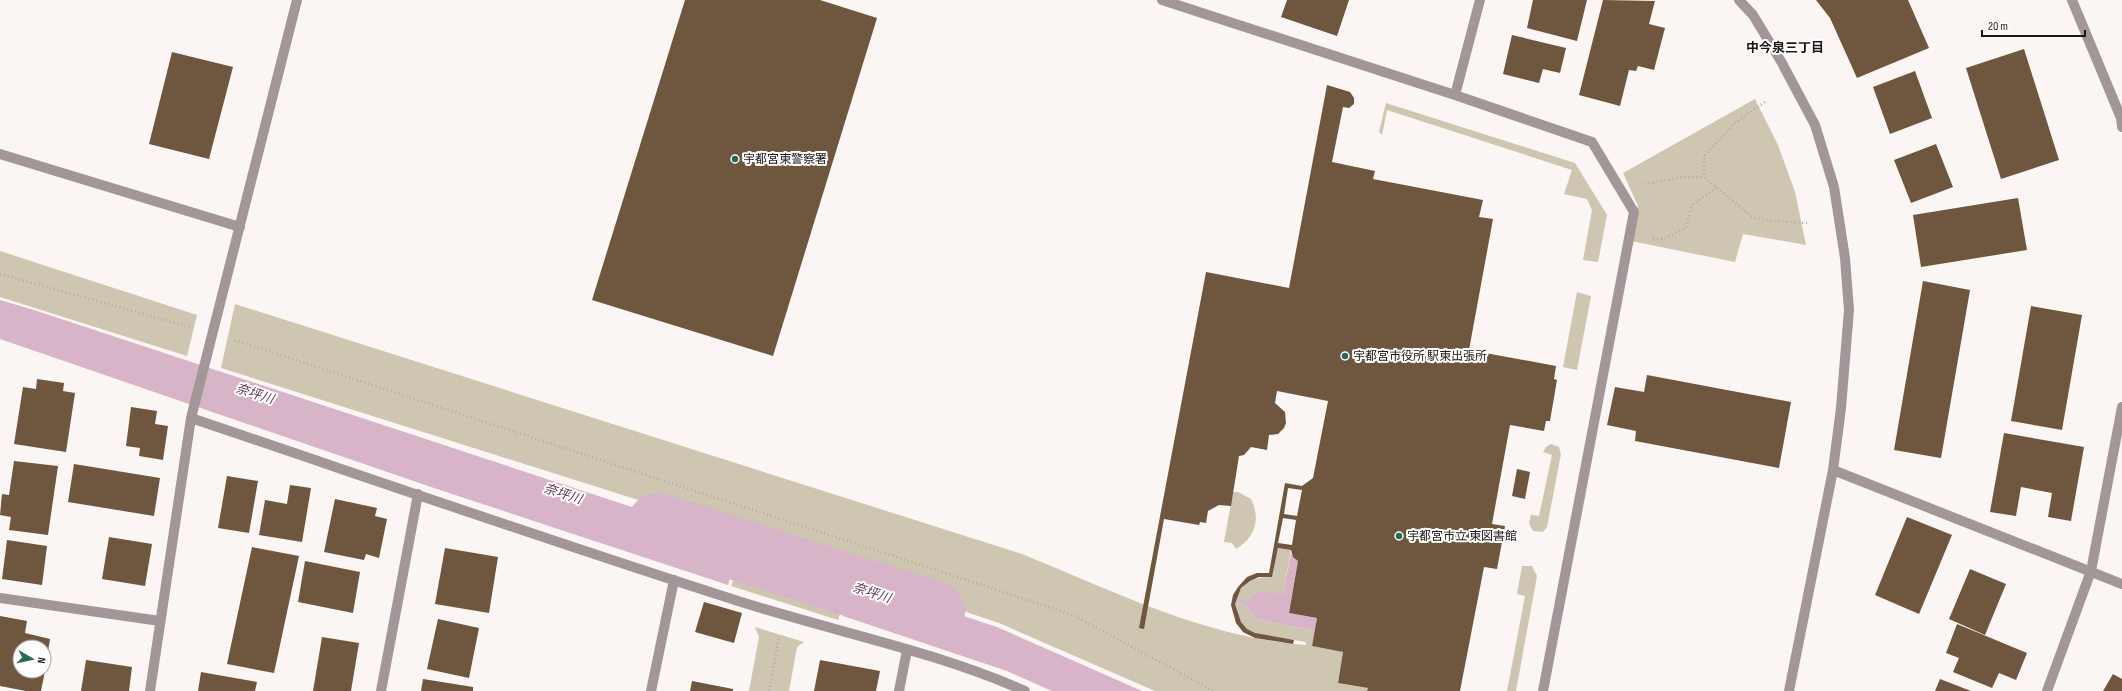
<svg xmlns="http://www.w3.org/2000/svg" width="2122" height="691" viewBox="0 0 2122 691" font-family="'Sofia Sans Condensed','Noto Sans JP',sans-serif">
  <rect width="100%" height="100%" fill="#fbf5f3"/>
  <path fill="#cec6b0" d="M 1755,99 L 1778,145 L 1795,192 L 1806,245 L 1743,234 L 1735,262 L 1631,241 L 1638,206 L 1623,173 Z
    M 1386,103 L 1575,163 L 1607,215 L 1598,262 L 1583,260 L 1592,210 L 1587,199 L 1564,194 L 1572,170 L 1387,110 L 1382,135 L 1379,132 Z
    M 0,251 L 197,315 L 187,356 L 0,297 Z
    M 1577,292 L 1591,296 L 1577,370 L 1563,367 Z
    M 235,304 L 1022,554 C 1113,591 1206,638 1306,645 L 1306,642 C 1291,639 1259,638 1247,629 C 1240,624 1237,613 1235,604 L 1235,602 L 1245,604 L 1255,619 L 1315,631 L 1312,646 L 1343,652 L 1338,683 L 1368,688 L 1367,691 L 1155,691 L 999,623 L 853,574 L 838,620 L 731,586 L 749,535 L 221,368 Z
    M 1551,444 L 1559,447 L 1561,454 L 1547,527 L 1543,532 L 1533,531 L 1529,524 L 1531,515 L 1539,516 L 1552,455 L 1543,452 L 1546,447 Z
    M 1233,492 L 1238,492 L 1251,499 C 1261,519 1255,538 1236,549 L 1232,543 L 1224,542 Z
    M 1278,548 L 1291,550 L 1283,595 L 1259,591 L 1246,600 L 1235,600 C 1242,582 1254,577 1272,577 Z
    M 1522,566 L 1532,566 L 1537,576 L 1516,691 L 1507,691 L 1525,596 L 1517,594 Z
    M 755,627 L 804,642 L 797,647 L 789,691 L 749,691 L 759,637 Z"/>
  <path fill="#d7b4c8" d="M 0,300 L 34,310 L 741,543 L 728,585 L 431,487 L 0,339 Z
    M 1291,553 L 1298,561 L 1289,613 L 1317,618 L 1315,631 L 1255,619 L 1245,604 L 1235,602 L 1235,600 L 1246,600 L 1259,591 L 1283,594 Z
    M 854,580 L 997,627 L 1142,691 L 1052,691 L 1007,671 L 843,616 Z"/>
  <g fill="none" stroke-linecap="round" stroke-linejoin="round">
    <path stroke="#d7b4c8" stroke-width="62" d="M 658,524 L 934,612"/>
  </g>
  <path fill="#6f563f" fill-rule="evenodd" d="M 685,0 L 820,0 L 877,18 L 773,356 L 592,300 Z
    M 1287,0 L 1349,0 L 1337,36 L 1281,17 Z
    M 1533,0 L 1587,0 L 1577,41 L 1527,28 Z
    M 1603,0 L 1655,1 L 1649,24 L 1665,28 L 1654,70 L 1638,66 L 1636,71 L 1629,70 L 1620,106 L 1579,95 Z
    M 1816,0 L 1908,0 L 1929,48 L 1857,78 L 1830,18 Z
    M 1512,35 L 1566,48 L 1560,73 L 1543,69 L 1539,83 L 1503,74 Z
    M 2024,49 L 2059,160 L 2001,179 L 1966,68 Z
    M 172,52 L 233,67 L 209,159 L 149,144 Z
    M 1915,71 L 1932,118 L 1890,134 L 1873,87 Z
    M 1327,85 L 1350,92 L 1354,98 L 1354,104 L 1349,108 L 1343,107 L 1332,162 L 1375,171 L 1373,179 L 1483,200 L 1479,217 L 1493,219 L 1469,350 L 1556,366 L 1554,379 L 1557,380 L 1550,421 L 1546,421 L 1544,431 L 1510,425 L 1492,524 L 1505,526 L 1497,569 L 1484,567 L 1460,691 L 1367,691 L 1368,688 L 1338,683 L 1343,652 L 1312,646 L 1317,618 L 1289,613 L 1298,561 L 1293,557 L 1291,550 L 1278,548 L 1272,577 L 1259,577 L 1250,581 L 1241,588 L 1235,604 L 1241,622 L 1247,629 L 1255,633 L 1294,640 L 1293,644 L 1255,638 L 1243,632 L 1236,623 L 1231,605 L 1233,595 L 1238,587 L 1247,577 L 1257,573 L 1269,573 L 1285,483 L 1302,486 L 1313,478 L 1328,401 L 1277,391 L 1275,403 L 1285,412 L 1286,423 L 1284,428 L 1278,434 L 1269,435 L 1267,450 L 1251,447 L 1244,455 L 1239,456 L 1231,506 L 1219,505 L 1208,511 L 1206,523 L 1200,522 L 1199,525 L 1164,519 L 1144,629 L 1139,628 L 1206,272 L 1289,288 ZM 1288,488 L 1302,490 L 1297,516 L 1284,514 ZM 1283,518 L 1296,520 L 1292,545 L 1278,543 Z
    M 1936,144 L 1953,187 L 1911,203 L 1894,160 Z
    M 2018,198 L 2027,250 L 1921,267 L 1913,215 Z
    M 1923,281 L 1970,290 L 1941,458 L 1894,450 Z
    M 2031,306 L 2082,315 L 2062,430 L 2011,421 Z
    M 1647,375 L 1791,402 L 1779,468 L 1635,441 L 1636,431 L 1607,425 L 1615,387 L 1644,392 Z
    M 37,379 L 64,383 L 63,391 L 75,393 L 66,452 L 14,444 L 23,387 L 36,389 Z
    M 131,407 L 157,411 L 155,424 L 168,426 L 163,460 L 139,456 L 140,448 L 126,446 Z
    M 2004,433 L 2084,447 L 2071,521 L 2048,517 L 2052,493 L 2021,487 L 2016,516 L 1990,512 Z
    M 14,461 L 58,466 L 48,535 L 9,530 L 11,517 L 0,515 L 2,494 L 9,495 Z
    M 74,464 L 160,478 L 154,516 L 68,502 Z
    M 1517,469 L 1530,472 L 1525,499 L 1512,496 Z
    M 227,476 L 258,481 L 249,533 L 218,528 Z
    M 290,485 L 311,488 L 302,542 L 259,535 L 265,500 L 287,504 Z
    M 335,499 L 377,508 L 375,516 L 387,519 L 379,558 L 366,554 L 364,560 L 324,552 Z
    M 1907,517 L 1952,535 L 1919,614 L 1875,595 Z
    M 109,537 L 152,544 L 145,586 L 102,579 Z
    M 7,540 L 47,546 L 42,585 L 2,579 Z
    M 252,547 L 299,556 L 274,673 L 227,664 Z
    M 445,548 L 498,557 L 489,613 L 435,604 Z
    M 305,561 L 360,572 L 353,613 L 298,602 Z
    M 1970,569 L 2006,584 L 1985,635 L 1949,619 Z
    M 704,602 L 742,613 L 734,643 L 695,632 Z
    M 0,616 L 27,621 L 25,633 L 50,639 L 45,670 L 44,647 L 20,647 L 20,671 L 45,671 L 41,691 L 26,691 L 0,686 Z
    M 438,619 L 479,628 L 469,678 L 427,669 Z
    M 1957,624 L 2027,653 L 2016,680 L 1999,673 L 1992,688 L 1953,672 L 1959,658 L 1946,653 Z
    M 322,637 L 359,643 L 351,691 L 313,691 Z
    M 86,660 L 132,667 L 129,691 L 81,691 Z
    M 820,660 L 880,671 L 876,691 L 814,691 Z
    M 201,672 L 257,682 L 255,691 L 198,691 Z
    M 2113,674 L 2122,679 L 2122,691 L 2103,691 Z
    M 423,679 L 473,687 L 473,691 L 421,691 Z
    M 1940,679 L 1971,691 L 1935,691 Z
    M 692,681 L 733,689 L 733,691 L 690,691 Z"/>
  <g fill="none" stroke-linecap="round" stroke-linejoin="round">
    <path stroke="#b1aaa8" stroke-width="2.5" stroke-dasharray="1 3" stroke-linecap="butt" d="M 1765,102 L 1735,123 L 1704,156 L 1704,177 L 1752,217 L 1772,221 L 1807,223
      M 1645,184 L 1683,177 L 1704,177
      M 1653,238 L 1663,239 L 1686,228 L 1692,205 L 1716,188
      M 0,274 L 190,327
      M 235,340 L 1073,615 L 1214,691
      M 769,691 L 779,638"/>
    <path stroke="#a39698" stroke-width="10" d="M 297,0 L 191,418 C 372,479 553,542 735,600 C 831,631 932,650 1025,691
      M 1162,0 L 1455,95 L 1592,142 L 1634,212 L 1543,691
      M 2072,0 L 2121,118 L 2122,127
      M 1455,95 L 1480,0
      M 0,154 L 240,227
      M 1833,470 L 2122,584
      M 0,598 L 160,621
      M 150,691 L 191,418
      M 381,691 L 418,494
      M 651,691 L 674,580
      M 899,691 L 907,650
      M 2047,691 L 2091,571 L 2122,407"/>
    <path stroke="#a39698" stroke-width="10" d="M 1739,0 L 1753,15 L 1782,63 L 1815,125 L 1834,187 L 1845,258 L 1849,310 L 1841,408 L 1833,470 L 1789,691"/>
  </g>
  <g fill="#286856" stroke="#fff" stroke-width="1.5">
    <circle cx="735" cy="159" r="4"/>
    <circle cx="1345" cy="356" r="4"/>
    <circle cx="1399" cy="536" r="4"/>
  </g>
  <g text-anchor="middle" stroke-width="4" stroke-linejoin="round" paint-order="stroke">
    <g font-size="12" fill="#1e1512" stroke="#fff" text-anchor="start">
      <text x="743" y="163">宇都宮東警察署</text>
      <text x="1353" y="360">宇都宮市役所 駅東出張所</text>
      <text x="1407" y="540">宇都宮市立 東図書館</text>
    </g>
    <g font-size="13" font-weight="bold" fill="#1e1512" stroke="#fff">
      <text x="1785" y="52">中今泉三丁目</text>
    </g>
    <g font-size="13" font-style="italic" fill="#613451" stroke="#fff">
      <text transform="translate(255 393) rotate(18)" y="5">奈坪川</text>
      <text transform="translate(563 493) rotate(18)" y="5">奈坪川</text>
      <text transform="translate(872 592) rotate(18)" y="5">奈坪川</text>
    </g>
  </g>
  <g transform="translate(32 659) rotate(99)"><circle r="19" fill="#ffffff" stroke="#a5a1a0"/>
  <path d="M0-3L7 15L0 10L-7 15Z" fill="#286856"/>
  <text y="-6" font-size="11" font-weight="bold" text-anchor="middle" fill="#1e1512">N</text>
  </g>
  <path d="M1982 30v6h103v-6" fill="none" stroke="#1e1512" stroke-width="2"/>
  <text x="1988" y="30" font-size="12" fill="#1e1512" stroke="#ffffff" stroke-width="3" paint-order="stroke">20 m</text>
</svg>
